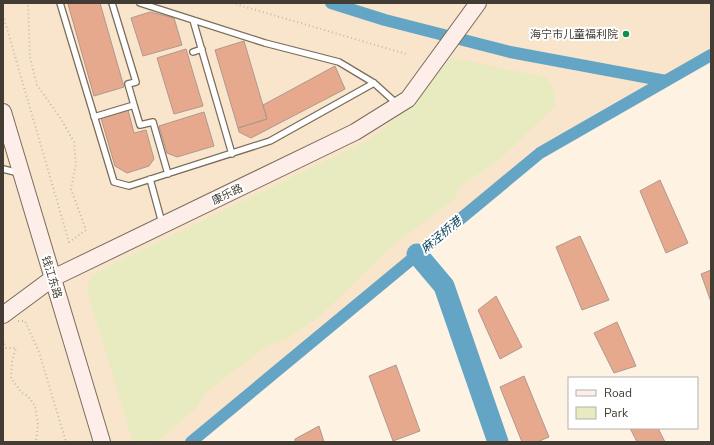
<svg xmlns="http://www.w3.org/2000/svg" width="714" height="445" viewBox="0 0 714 445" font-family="'Nunito Sans','Noto Sans SC',sans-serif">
  <rect width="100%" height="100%" fill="#fef2e3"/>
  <path fill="#f9e5cb" d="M 3,3 L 711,3 L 711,54 L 540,153 L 191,442 L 3,442 Z"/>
  <path fill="#e7ebbf" d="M 451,58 C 483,63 512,72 544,76 L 554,88 L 555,106 L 498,161 L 459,187 L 456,198 L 392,246 L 319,317 L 285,340 L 267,346 L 205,393 L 197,407 L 157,442 L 133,442 L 87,291 L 90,278 L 107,267 L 371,139 L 411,105 Z"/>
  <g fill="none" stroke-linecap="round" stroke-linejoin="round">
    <path stroke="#64a5c6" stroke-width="12" d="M 331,3 L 385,20 L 510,52 L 666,81
      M 191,442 L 540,153 L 711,55"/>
    <path stroke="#64a5c6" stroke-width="21" d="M 417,254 L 444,286 L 498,442"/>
  </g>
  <path fill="#e7a98d" stroke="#af988e" d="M 71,3 L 100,3 L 124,87 L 94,96 L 68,4 Z
    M 150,12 L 174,18 L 182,45 L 143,56 L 131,18 Z
    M 244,41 L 267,119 L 238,128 L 215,50 Z
    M 186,49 L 203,106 L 174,114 L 157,58 Z
    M 335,66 L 345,89 L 251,138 L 239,132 L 238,128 L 267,119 L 263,105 Z
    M 128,110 L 134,133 L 146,130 L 154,159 L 149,166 L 127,173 L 115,166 L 101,118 Z
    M 204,112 L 214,146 L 177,157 L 167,153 L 159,126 Z
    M 660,180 L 688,243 L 666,253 L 640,191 Z
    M 580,236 L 609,300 L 582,310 L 556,247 Z
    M 711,270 L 711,302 L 701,274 Z
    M 496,296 L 522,347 L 500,359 L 478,310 Z
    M 617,322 L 636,366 L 614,373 L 594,333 Z
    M 396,365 L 420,431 L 393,441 L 369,376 Z
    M 524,376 L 549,437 L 537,442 L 522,442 L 500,387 Z
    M 319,426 L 324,442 L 295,442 L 295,439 Z
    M 630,428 L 658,428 L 665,442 L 637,442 Z"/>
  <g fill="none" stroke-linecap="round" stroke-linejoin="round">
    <defs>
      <path id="lane" d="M 60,3 L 114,182 L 129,186 L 270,141 L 374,83
        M 112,3 L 136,82 L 128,84 L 134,105
        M 140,3 L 265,43 L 339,62 L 374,83 L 396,103
        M 193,20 L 232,154
        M 193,52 L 202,49
        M 94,117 L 134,105 L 140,125 L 153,122 L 168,174
        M 3,169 L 19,173
        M 150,179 L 162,223"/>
      <path id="secondary" d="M 3,112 L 102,442
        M 3,315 L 53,278 L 355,132 L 408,99 L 478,3"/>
    </defs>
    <use href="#lane" stroke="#796c5a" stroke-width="8"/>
    <use href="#secondary" stroke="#796c5a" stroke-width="18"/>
    <path stroke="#c4b9ad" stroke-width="2" stroke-dasharray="1 3" stroke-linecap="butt" d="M 232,3 L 406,54
      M 3,15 L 69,242 L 86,230 L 71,189 L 76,164 L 74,142 L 61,119 L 37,85 L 30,58 L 28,3
      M 18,321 L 25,321 L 39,352 L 66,442
      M 3,340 L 6,348 L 16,348 L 12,361 L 11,378 L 22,393 L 28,396 L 35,406 L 38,424 L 36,442"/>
    <use href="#lane" stroke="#fff" stroke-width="5.5"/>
    <use href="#secondary" stroke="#feeeea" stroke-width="16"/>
  </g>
  <circle fill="#099250" stroke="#fff" stroke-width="1.5" cx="626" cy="34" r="4"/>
  <g text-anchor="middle" stroke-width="4" stroke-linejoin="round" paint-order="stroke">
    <g font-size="11" fill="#423c34" stroke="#fff" text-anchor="end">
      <text x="618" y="38">海宁市儿童福利院</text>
    </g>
    <g font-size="11" fill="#423c34" stroke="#fff">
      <text transform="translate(227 194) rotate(-26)" y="4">康乐路</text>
      <text transform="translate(52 277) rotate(73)" y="4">钱江东路</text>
    </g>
    <g font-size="12" font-style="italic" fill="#074057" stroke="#fff">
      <text transform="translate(441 235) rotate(-40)" y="4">麻泾桥港</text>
    </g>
  </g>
  <rect width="714" height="445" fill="none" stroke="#423c34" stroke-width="8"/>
  <rect x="568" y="377" width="130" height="52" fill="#ffffff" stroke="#b3b1ae"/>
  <rect x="576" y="390" width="20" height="6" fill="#feeeea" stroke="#b3b1ae"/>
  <text x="604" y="397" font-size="12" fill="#423c34">Road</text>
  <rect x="576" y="407" width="20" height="12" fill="#e7ebbf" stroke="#b3b1ae"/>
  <text x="604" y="417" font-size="12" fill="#423c34">Park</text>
</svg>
